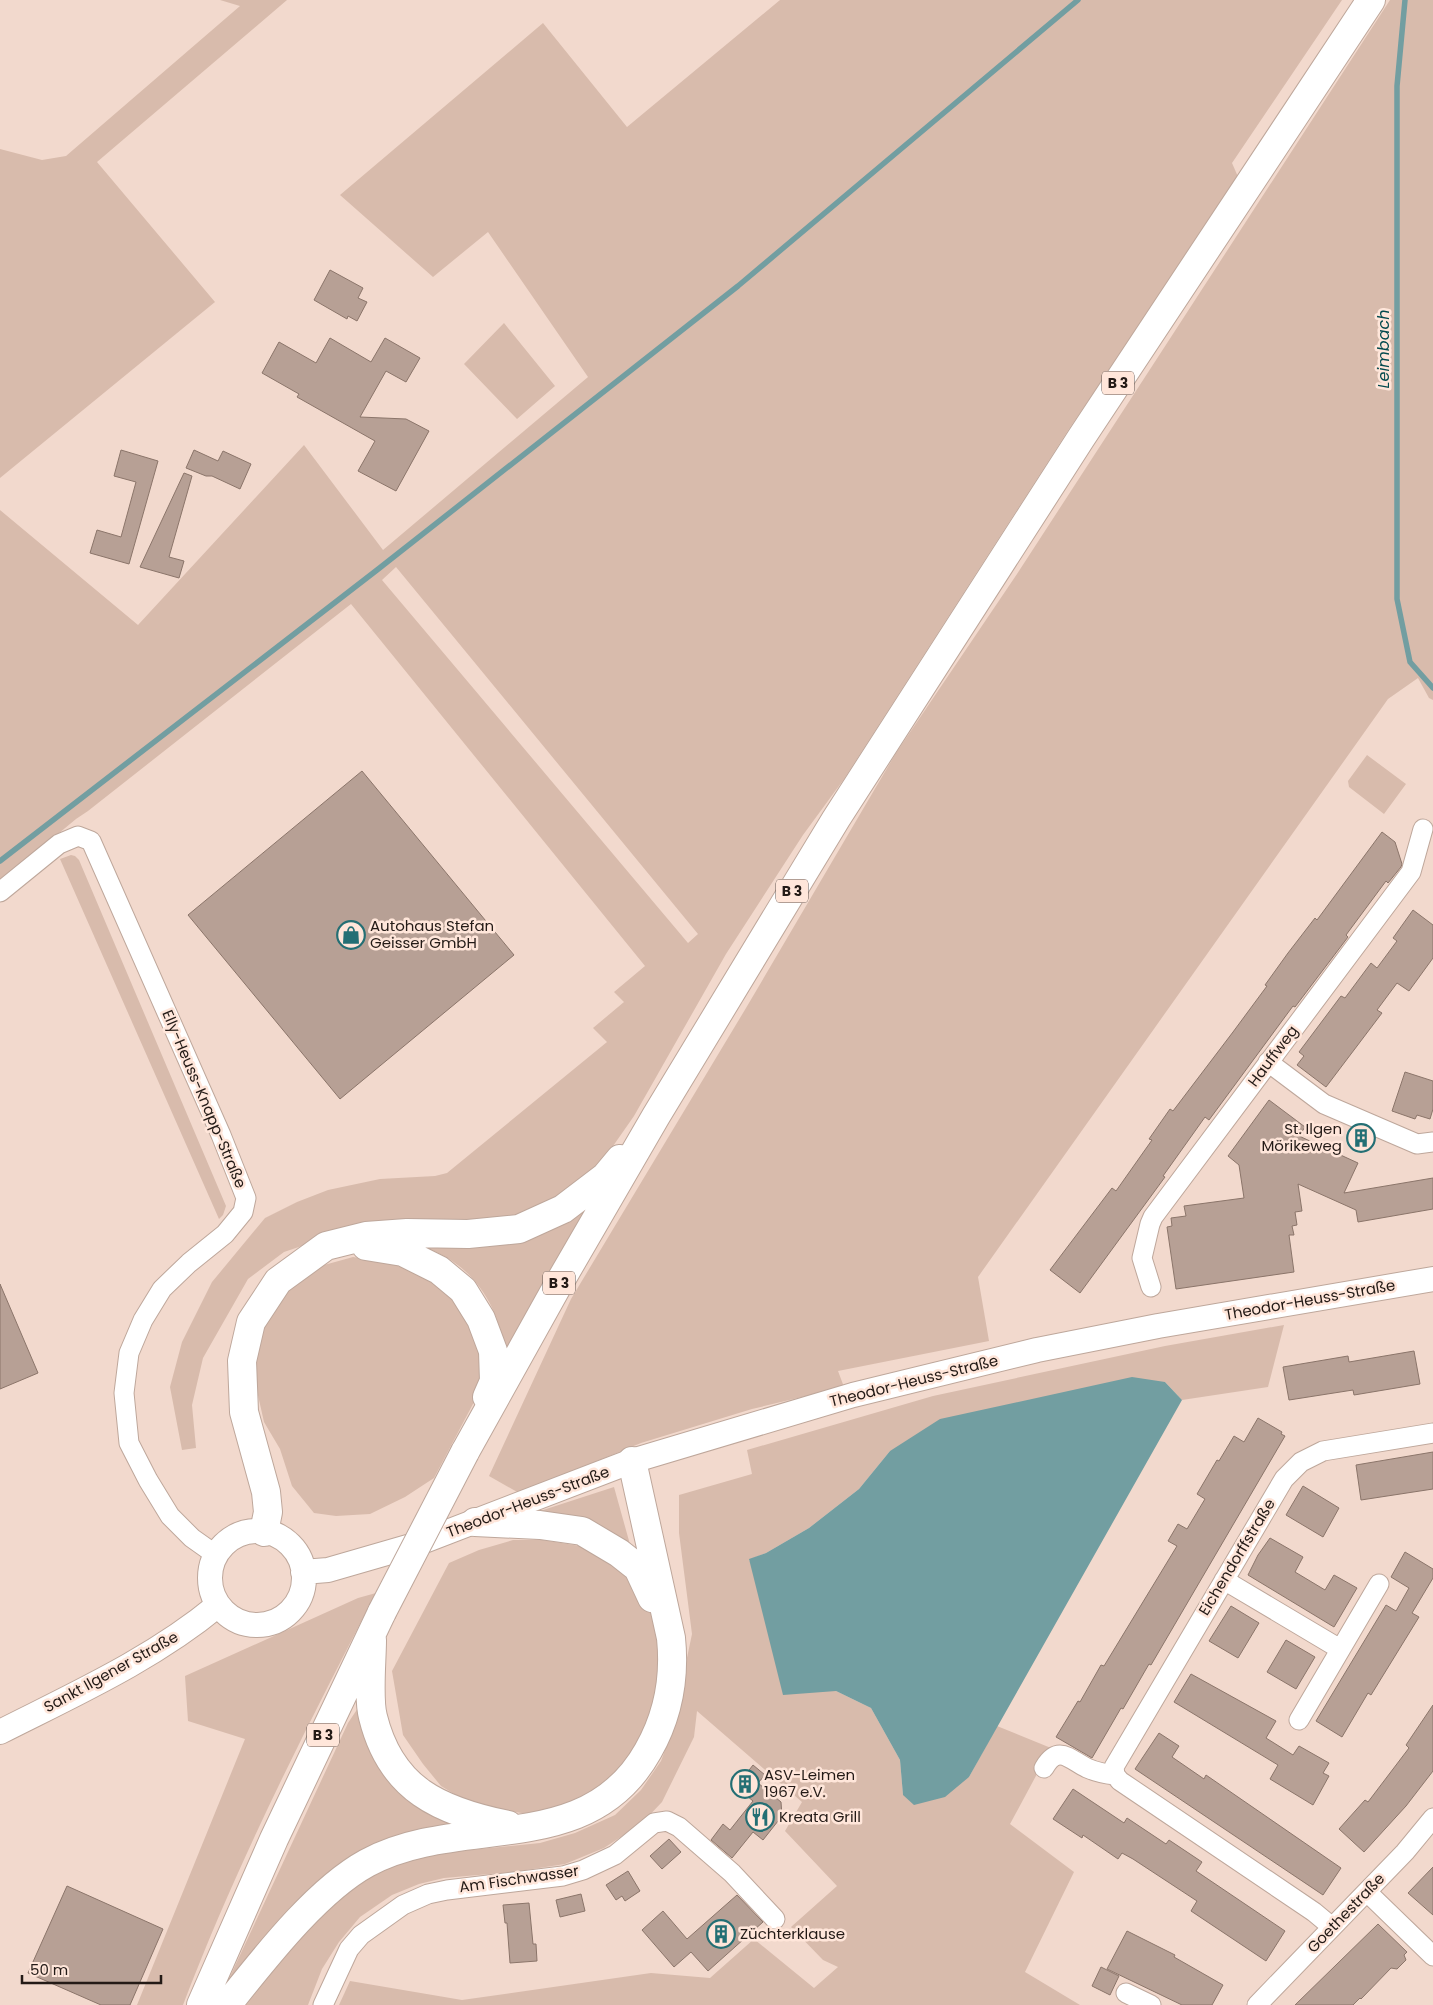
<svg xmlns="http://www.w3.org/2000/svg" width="1433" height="2005" viewBox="0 0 1433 2005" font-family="Poppins,sans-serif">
  <rect width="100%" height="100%" fill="#f2d9cd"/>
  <path fill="#d8bbac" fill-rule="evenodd" d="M 220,0 L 287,0 L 97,162 L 215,302 L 0,478 L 0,149 L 42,160 L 66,156 L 240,6 Z
    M 780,0 L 1342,0 L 1232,163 L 1239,179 L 1069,429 L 844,779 L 803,835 L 726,954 L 634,1116 L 597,1169 L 552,1205 L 512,1221 L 337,1234 L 284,1252 L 248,1279 L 203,1358 L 192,1405 L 196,1448 L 182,1450 L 170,1387 L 182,1342 L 212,1282 L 265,1218 L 297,1202 L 328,1190 L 380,1179 L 435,1176 L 447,1173 L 607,1042 L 593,1028 L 624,1002 L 614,992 L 645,966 L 351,604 L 88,811 L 76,819 L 0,882 L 0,510 L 138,625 L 304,445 L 383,550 L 588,377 L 488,232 L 433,277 L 340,195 L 543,23 L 627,127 ZM 396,567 L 698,934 L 688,943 L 382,580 Z
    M 1390,0 L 1433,0 L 1433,700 L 1429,698 L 1418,678 L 1388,699 L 978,1277 L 989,1341 L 838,1371 L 844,1387 L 752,1409 L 641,1443 L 519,1493 L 489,1476 L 571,1299 L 746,1008 L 896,753 L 1017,574 Z
    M 504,323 L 555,386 L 517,419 L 464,364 Z
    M 1367,755 L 1406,784 L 1384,814 L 1349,787 L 1348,781 Z
    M 71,855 L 75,856 L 79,860 L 226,1206 L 223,1215 L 219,1219 L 60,859 Z
    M 587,1206 L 504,1354 C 501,1313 480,1276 444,1256 C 435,1251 425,1247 415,1243 Z
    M 353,1257 L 386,1262 L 415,1272 L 441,1286 L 462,1305 L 478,1333 L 484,1383 L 434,1478 L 405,1497 L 370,1514 L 336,1516 L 314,1513 L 292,1486 L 280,1449 L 264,1422 L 255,1382 L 258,1344 L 269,1313 L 287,1285 L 317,1267 Z
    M 1284,1325 L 1268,1387 L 1182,1400 L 1165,1382 L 890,1451 L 859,1489 L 809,1528 L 766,1553 L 749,1560 L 836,1691 L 871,1708 L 900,1760 L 903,1795 L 969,1777 L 997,1726 L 1051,1748 L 1010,1824 L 1074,1872 L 1025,1972 L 1080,2005 L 339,2005 L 350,1981 L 462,2000 L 651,1973 L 710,1978 L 754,1939 L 814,1988 L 838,1967 L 823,1960 L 791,1927 L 837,1886 L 785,1831 L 802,1802 L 697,1711 L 694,1737 L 662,1802 L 642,1823 L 604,1848 L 565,1864 L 513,1872 L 444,1878 L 419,1884 L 392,1895 L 360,1917 L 339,1942 L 322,1969 L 308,2005 L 244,2005 L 301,1932 L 359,1881 L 386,1867 L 429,1854 L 540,1843 L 575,1833 L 615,1815 L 641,1790 L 661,1761 L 671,1734 L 692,1634 L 679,1533 L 679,1495 L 752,1474 L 747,1450 L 933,1396 L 1165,1346 Z
    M 614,1487 L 631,1548 L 539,1514 L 540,1511 Z
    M 513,1540 L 543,1540 L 580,1546 L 610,1559 L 641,1589 L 659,1633 L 659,1688 L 641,1740 L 618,1777 L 584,1801 L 535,1815 L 494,1809 L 464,1800 L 441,1786 L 423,1764 L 403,1735 L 392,1671 L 449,1563 L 479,1550 Z
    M 376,1593 C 306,1728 237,1863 183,2005 L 137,2005 L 245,1739 L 188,1721 L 185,1676 L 358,1598 Z
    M 364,1699 L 444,1813 L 459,1830 L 384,1842 L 220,1998 L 348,1723 Z"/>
  <path fill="#729ea1" d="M 1132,1377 L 1165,1382 L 1182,1400 L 969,1777 L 945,1797 L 914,1805 L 903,1795 L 900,1760 L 871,1708 L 836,1691 L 783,1695 L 749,1559 L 766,1553 L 809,1528 L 859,1489 L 890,1451 L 940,1419 Z"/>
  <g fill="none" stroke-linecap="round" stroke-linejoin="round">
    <path stroke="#729ea1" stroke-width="5.5" d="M 1405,0 L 1397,86 L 1397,599 L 1410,662 L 1433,688
      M 0,861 L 377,570 L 738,286 L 1078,0"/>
  </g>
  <path fill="#b7a095" stroke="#8b756a" d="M 330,270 L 363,288 L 358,298 L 367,302 L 357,321 L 348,316 L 347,319 L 314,300 Z
    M 330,338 L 371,362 L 385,338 L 420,358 L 406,382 L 386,371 L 360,417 L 406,419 L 429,431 L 396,491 L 358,471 L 375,441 L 297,397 L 299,394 L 262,373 L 279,342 L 316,363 Z
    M 121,450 L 158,461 L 129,564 L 90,553 L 97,530 L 121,537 L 136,482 L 114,476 Z
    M 194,450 L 218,461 L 223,451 L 251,464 L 240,489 L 212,476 L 206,476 L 186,468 Z
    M 184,473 L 192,476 L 169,557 L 184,561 L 179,578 L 140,567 Z
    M 362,771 L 514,955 L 340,1099 L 188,915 Z
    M 1382,832 L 1395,842 L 1402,864 L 1401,867 L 1388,883 L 1386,881 L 1346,935 L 1348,937 L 1295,1007 L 1293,1006 L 1209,1120 L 1205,1117 L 1163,1176 L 1165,1177 L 1080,1293 L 1050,1270 L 1112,1188 L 1116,1191 L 1152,1140 L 1149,1139 L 1170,1109 L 1173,1111 L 1233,1032 L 1267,986 L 1265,985 L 1288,953 L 1315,918 L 1317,920 Z
    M 1413,910 L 1433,925 L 1433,958 L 1409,991 L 1397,983 L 1377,1010 L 1382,1013 L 1326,1087 L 1297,1065 L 1304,1056 L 1299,1052 L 1341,996 L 1345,998 L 1371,963 L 1377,968 L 1397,941 L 1393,938 Z
    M 1405,1072 L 1433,1081 L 1433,1109 L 1430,1119 L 1417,1115 L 1415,1119 L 1392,1111 Z
    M 1269,1100 L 1305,1127 L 1299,1136 L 1358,1163 L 1344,1193 L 1433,1178 L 1433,1209 L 1358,1222 L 1356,1210 L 1298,1184 L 1302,1211 L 1295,1212 L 1297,1225 L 1292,1226 L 1294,1235 L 1289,1235 L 1294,1272 L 1176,1289 L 1167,1227 L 1172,1226 L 1171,1218 L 1186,1216 L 1184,1206 L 1244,1198 L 1239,1165 L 1228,1156 Z
    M 0,1284 L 38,1373 L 0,1389 Z
    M 1414,1351 L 1420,1384 L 1354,1395 L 1353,1390 L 1289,1400 L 1283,1367 L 1348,1356 L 1349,1362 Z
    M 1258,1418 L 1282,1432 L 1281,1434 L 1285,1436 L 1151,1665 L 1149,1664 L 1123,1709 L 1121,1708 L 1092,1758 L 1056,1737 L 1078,1701 L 1080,1702 L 1101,1665 L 1104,1666 L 1177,1546 L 1168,1541 L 1178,1524 L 1187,1529 L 1205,1499 L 1197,1494 L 1217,1460 L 1219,1461 L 1234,1436 L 1244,1442 Z
    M 1433,1452 L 1433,1489 L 1361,1500 L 1356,1465 Z
    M 1303,1486 L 1339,1508 L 1323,1537 L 1286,1515 Z
    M 1270,1538 L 1303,1557 L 1295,1572 L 1325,1590 L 1334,1575 L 1357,1588 L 1334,1627 L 1248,1575 L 1258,1555 Z
    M 1405,1552 L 1433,1569 L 1433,1578 L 1412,1613 L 1419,1617 L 1371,1695 L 1368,1693 L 1342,1737 L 1316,1721 L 1386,1605 L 1396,1611 L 1409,1588 L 1391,1577 Z
    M 1231,1606 L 1259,1623 L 1238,1658 L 1209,1641 Z
    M 1286,1640 L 1315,1657 L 1296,1689 L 1267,1672 Z
    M 1191,1674 L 1276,1721 L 1266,1738 L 1293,1755 L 1299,1746 L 1329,1763 L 1323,1773 L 1329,1776 L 1313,1805 L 1270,1779 L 1278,1765 L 1174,1702 Z
    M 1433,1705 L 1433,1771 L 1406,1806 L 1364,1852 L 1339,1829 L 1365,1800 L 1368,1802 L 1409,1748 L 1406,1745 Z
    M 1159,1733 L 1179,1746 L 1172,1757 L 1204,1779 L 1206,1775 L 1341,1868 L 1323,1895 L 1135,1769 Z
    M 753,1765 L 765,1775 L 758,1783 L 781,1802 L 782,1816 L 763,1840 L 753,1832 L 732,1858 L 711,1840 L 723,1824 L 730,1830 L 753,1801 L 736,1787 Z
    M 1073,1789 L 1124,1823 L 1127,1818 L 1166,1844 L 1169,1840 L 1202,1862 L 1196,1871 L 1285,1931 L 1266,1961 L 1191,1911 L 1197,1901 L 1133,1859 L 1122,1853 L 1118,1859 L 1083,1835 L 1082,1838 L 1053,1819 Z
    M 669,1839 L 681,1852 L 662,1869 L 650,1856 Z
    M 1433,1867 L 1433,1915 L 1408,1893 Z
    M 628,1871 L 640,1891 L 625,1901 L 622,1896 L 616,1900 L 606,1885 Z
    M 67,1886 L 163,1929 L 130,2005 L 101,2005 L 28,1973 Z
    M 581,1894 L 585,1911 L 560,1917 L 556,1900 Z
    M 737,1895 L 763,1922 L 708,1971 L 691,1952 L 674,1967 L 642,1930 L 663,1911 L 687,1939 Z
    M 529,1903 L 533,1944 L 536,1944 L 537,1961 L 510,1963 L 507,1923 L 505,1923 L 503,1905 Z
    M 1378,1924 L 1407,1952 L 1404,1955 L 1406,1960 L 1397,1969 L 1391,1968 L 1361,1999 L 1360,1998 L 1353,2005 L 1295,2005 Z
    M 1127,1931 L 1175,1955 L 1174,1957 L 1223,1985 L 1212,2005 L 1182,2005 L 1107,1969 Z
    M 1101,1967 L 1119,1976 L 1110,1995 L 1092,1986 Z"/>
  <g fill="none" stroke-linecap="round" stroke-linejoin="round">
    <defs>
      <path id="minor" d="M 0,892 L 59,844 L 78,836 L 91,841 L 221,1135 L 246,1198 L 243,1212 L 225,1234 L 189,1263 L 162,1289 L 143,1320 L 129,1353 L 124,1393 L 129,1443 L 148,1480 L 170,1516 L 192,1538 L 216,1555
        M 1268,1062 L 1324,1104 L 1417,1144 L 1433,1142
        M 1151,1287 L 1142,1258 L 1150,1224 L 1153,1217 L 1411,872 L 1423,829
        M 1224,1580 L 1340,1649
        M 1299,1720 L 1379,1584
        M 1044,1768 C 1058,1744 1069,1759 1087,1768 C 1096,1772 1106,1774 1115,1775
        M 1367,1892 L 1433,1956
        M 1332,1927 L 1314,1912 L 1120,1781 L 1115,1775 L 1114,1767 L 1284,1479 L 1301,1462 L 1323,1451 L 1433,1433
        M 1126,1993 L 1151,2005
        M 323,2005 L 349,1949 L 361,1935 L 403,1905 L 428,1894 L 447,1890 L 563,1876 L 583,1870 L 615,1855 L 654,1823 L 667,1821 L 679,1827 L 732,1873 L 775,1919
        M 1257,2005 L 1405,1852 L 1433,1818"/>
      <path id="tertiary" d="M210 1578a47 47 0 1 1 94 0a47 47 0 1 1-94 0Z
        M 303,1572 L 328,1570 L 411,1546 L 632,1461 L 853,1395 L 1037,1350 L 1158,1326 L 1433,1279
        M 0,1732 C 75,1694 153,1659 218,1605"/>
      <path id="primary" d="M 366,1246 L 403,1252 L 439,1270 L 463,1290 L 481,1319 L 493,1351 L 494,1381 L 487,1397
        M 465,1452 L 558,1285 L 656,1116 L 836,819 L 1081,438 L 1371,0
        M 475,1522 L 540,1525 L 582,1531 L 619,1553 L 638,1568 L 652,1598
        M 264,1532 L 268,1512 L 266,1492 L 244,1412 L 242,1361 L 251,1322 L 278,1281 L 326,1246 L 366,1236 L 407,1233 L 468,1234 L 519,1229 L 563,1209 L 605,1177 L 620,1159
        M 372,1640 C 372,1660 368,1699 373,1717 C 391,1790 440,1811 508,1825
        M 201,2005 L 274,1839 L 382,1612
        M 227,2005 C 264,1959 316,1891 367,1863 C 461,1812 587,1860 648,1751 C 668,1716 675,1677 671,1638 L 632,1461"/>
    </defs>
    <use href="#minor" stroke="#bea79b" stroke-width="21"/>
    <use href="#tertiary" stroke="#bea79b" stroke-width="26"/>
    <use href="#primary" stroke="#bea79b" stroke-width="30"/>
    <use href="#minor" stroke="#fff" stroke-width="19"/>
    <use href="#tertiary" stroke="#fff" stroke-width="24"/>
    <use href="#primary" stroke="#fff" stroke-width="28"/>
    <defs>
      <path id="primary-bridge" d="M 382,1612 L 465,1452"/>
    </defs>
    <use href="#primary-bridge" stroke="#bea79b" stroke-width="30" stroke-linecap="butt"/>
    <use href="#primary-bridge" stroke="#fff" stroke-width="28"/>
  </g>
  <defs>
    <symbol id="shop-ring" viewBox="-11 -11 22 22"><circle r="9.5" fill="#ffe6da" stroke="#246f74" stroke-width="1.5"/><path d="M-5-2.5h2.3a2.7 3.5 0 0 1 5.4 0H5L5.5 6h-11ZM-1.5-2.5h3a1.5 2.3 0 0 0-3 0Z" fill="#246f74"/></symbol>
    <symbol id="building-ring" viewBox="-11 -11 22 22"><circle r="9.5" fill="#ffe6da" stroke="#246f74" stroke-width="1.5"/><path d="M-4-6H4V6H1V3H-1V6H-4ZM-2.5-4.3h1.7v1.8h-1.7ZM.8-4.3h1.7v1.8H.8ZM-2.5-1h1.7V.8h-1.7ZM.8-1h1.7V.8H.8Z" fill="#246f74"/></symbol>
    <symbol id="restaurant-ring" viewBox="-11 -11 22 22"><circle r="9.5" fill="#ffe6da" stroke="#246f74" stroke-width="1.5"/><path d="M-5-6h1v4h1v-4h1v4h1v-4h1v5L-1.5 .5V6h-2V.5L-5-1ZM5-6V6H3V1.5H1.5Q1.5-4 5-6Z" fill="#246f74"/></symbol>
  </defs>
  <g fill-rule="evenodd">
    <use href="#shop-ring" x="335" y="919" width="32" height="32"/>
    <use href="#building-ring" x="1345" y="1122" width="32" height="32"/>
    <use href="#building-ring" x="729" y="1768" width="32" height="32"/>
    <use href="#restaurant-ring" x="744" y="1801" width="32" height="32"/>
    <use href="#building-ring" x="705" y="1918" width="32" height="32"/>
  </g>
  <g text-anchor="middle" stroke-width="5" stroke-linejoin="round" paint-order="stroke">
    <g fill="#ffe6da" stroke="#655751" stroke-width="1">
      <rect x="1102" y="371.5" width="32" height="23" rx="4"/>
      <rect x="776" y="879.5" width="32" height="23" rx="4"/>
      <rect x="543" y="1271.5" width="32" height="23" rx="4"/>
      <rect x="307" y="1723.5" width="32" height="23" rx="4"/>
    </g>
    <g font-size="14" font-weight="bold" fill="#231a16">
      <text x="1118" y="388">B 3</text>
      <text x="792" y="896">B 3</text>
      <text x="559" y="1288">B 3</text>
      <text x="323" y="1740">B 3</text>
    </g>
    <g font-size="15" fill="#231a16" stroke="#ffe6da" text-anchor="start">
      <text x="370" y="931">Autohaus Stefan<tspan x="370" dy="17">Geisser GmbH</tspan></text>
      <text x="1342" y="1134" text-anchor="end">St. Ilgen<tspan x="1342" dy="17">Mörikeweg</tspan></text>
      <text x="764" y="1780">ASV-Leimen<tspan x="764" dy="17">1967 e.V.</tspan></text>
      <text x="779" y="1822">Kreata Grill</text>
      <text x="740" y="1939">Züchterklause</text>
    </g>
    <g font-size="15" fill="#231a16" stroke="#ffe6da">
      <text transform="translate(1273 1056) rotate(-53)" y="5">Hauffweg</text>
      <text transform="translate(204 1099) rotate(67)" y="5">Elly-Heuss-Knapp-Straße</text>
      <text transform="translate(1310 1300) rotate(-10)" y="5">Theodor-Heuss-Straße</text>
      <text transform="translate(914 1381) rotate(-14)" y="5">Theodor-Heuss-Straße</text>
      <text transform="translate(528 1502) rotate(-21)" y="5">Theodor-Heuss-Straße</text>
      <text transform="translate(1237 1557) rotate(-59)" y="5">Eichendorffstraße</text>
      <text transform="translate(111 1672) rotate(-29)" y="5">Sankt Ilgener Straße</text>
      <text transform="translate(519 1879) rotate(-8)" y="5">Am Fischwasser</text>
      <text transform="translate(1346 1913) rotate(-46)" y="5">Goethestraße</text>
    </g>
    <g font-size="16" font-style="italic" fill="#034a4e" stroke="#ffe6da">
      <text transform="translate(1383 349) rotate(-90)" y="6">Leimbach</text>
    </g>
  </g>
  <path d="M22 1975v8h139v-8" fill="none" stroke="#231a16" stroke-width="2.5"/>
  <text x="30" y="1975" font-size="15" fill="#231a16" stroke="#ffe6da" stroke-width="4" paint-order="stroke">50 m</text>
</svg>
